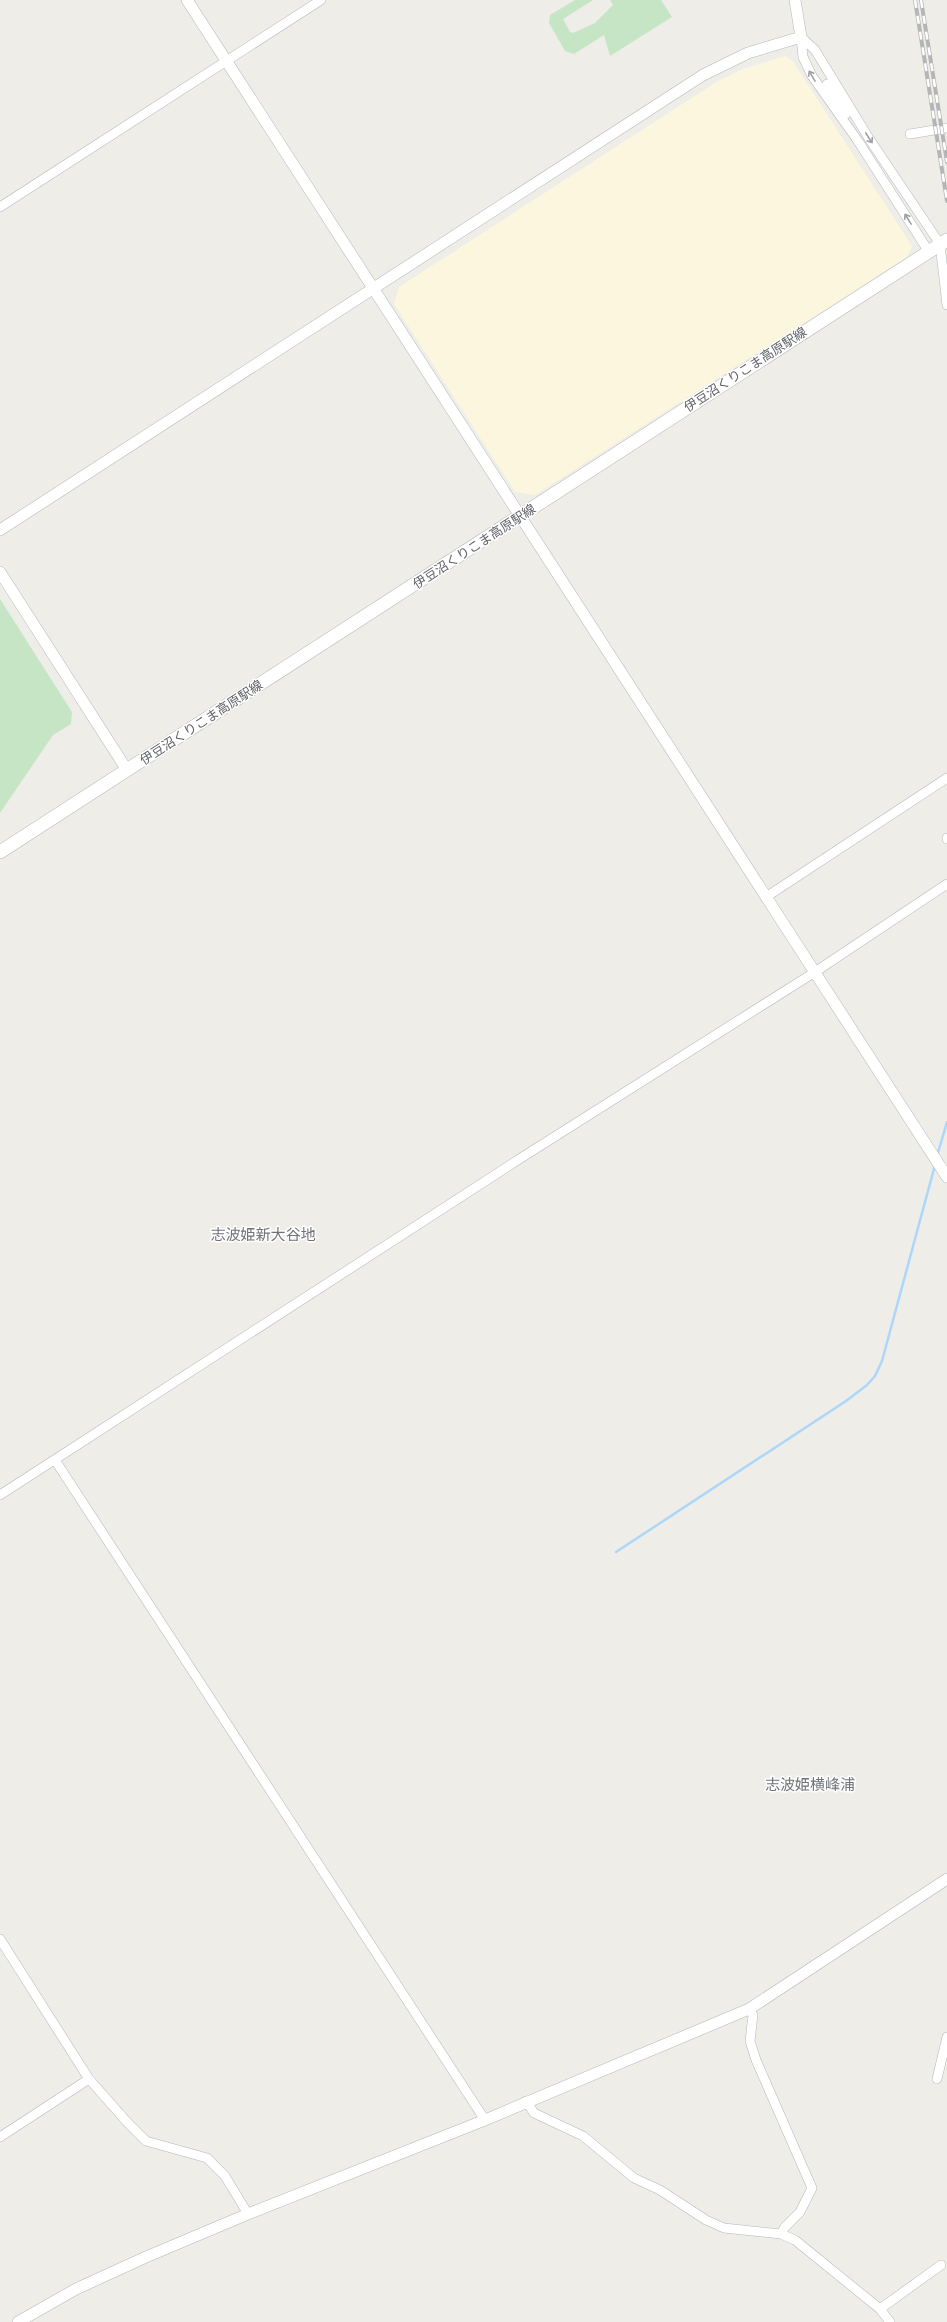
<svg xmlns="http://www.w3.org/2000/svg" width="947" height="2322" viewBox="0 0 947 2322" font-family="Cabin,'Noto Sans JP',sans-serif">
  <rect width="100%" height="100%" fill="#efede7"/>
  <path fill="#fcf6df" d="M 785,56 L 792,60 L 912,246 L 907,257 L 535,495 L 515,492 L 394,304 L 399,287 L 718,81 L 743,69 Z"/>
  <path fill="#c5e5c5" d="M 575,0 L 593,0 L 563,19 L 570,32 L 573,33 L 595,23 L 613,5 L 610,0 L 661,0 L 672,17 L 610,56 L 604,35 L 574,54 L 565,51 L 549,23 L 550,15 Z
    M 0,599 L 72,712 L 71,724 L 53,735 L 0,813 Z"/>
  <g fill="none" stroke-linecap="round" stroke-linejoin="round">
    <path stroke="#acd7fa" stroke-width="2.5" d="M 937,1156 L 947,1122
      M 616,1552 L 846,1401 L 867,1385 L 875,1376 L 882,1361 L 935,1165"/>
    <defs>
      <path id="minor" d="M 801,37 L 815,50 L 870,140 L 940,244 L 947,305
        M 801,37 L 803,57 L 812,76 L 858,141 L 929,252
        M 827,84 L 846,114
        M 910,134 L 947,128
        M 0,207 L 321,0
        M 947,838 L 947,839
        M 766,897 L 947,778
        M 55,1460 L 485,2120
        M 0,1495 L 521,1158 L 815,972 L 947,884
        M 0,1939 L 89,2079 L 127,2122 L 146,2141 L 207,2158 L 225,2176 L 248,2214
        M 749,2009 L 753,2015 L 750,2041 L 756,2060 L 812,2188 L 800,2212 L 785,2227 L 781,2234
        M 937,2079 L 947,2037
        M 526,2101 L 534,2113 L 583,2136 L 634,2178 L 660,2190 L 706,2220 L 724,2228 L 781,2234 L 795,2240 L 880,2309 L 890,2322
        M 0,2137 L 89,2079
        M 880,2309 L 941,2265"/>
      <path id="tertiary" d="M 187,0 L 947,1177
        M 0,530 L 703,75 L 748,53 L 801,37 L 795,0
        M 0,572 L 127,770
        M 18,2322 L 76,2289 L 146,2257 L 248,2214 L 485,2120 L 749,2009 L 947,1879"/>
      <path id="secondary" d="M 0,852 L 947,240"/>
    </defs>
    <use href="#minor" stroke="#b4b6ba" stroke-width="10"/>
    <use href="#tertiary" stroke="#b4b6ba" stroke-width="12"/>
    <use href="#secondary" stroke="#b3b5ba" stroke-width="14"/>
    <use href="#minor" stroke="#fff" stroke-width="9"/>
    <use href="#tertiary" stroke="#fff" stroke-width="11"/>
    <use href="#secondary" stroke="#fff" stroke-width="13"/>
    <defs>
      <path id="rail" d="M 915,0 L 947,201
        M 921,0 L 947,162"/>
    </defs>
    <use href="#rail" stroke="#b4b5b6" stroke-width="4"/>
    <use href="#rail" stroke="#fff" stroke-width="2.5" stroke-dasharray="8" stroke-linecap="butt"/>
  </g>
  <defs><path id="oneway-shaft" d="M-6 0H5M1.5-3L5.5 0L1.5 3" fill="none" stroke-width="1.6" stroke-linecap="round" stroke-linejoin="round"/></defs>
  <g stroke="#9ea0a3">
    <use href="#oneway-shaft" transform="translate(812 76) rotate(-120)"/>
    <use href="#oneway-shaft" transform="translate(869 138) rotate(57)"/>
    <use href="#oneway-shaft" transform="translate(908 219) rotate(-122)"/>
  </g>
  <g text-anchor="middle" stroke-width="3" stroke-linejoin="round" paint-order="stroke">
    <g font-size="13" fill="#5e6166" stroke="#fff">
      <text transform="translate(745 369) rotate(-33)" y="5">伊豆沼くりこま高原駅線</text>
      <text transform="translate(474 546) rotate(-33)" y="5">伊豆沼くりこま高原駅線</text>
      <text transform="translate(201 722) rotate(-33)" y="5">伊豆沼くりこま高原駅線</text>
    </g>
    <g font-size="15" fill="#6f7378" stroke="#fff">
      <text x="263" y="1240">志波姫新大谷地</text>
      <text x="810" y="1790">志波姫横峰浦</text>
    </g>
  </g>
</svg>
